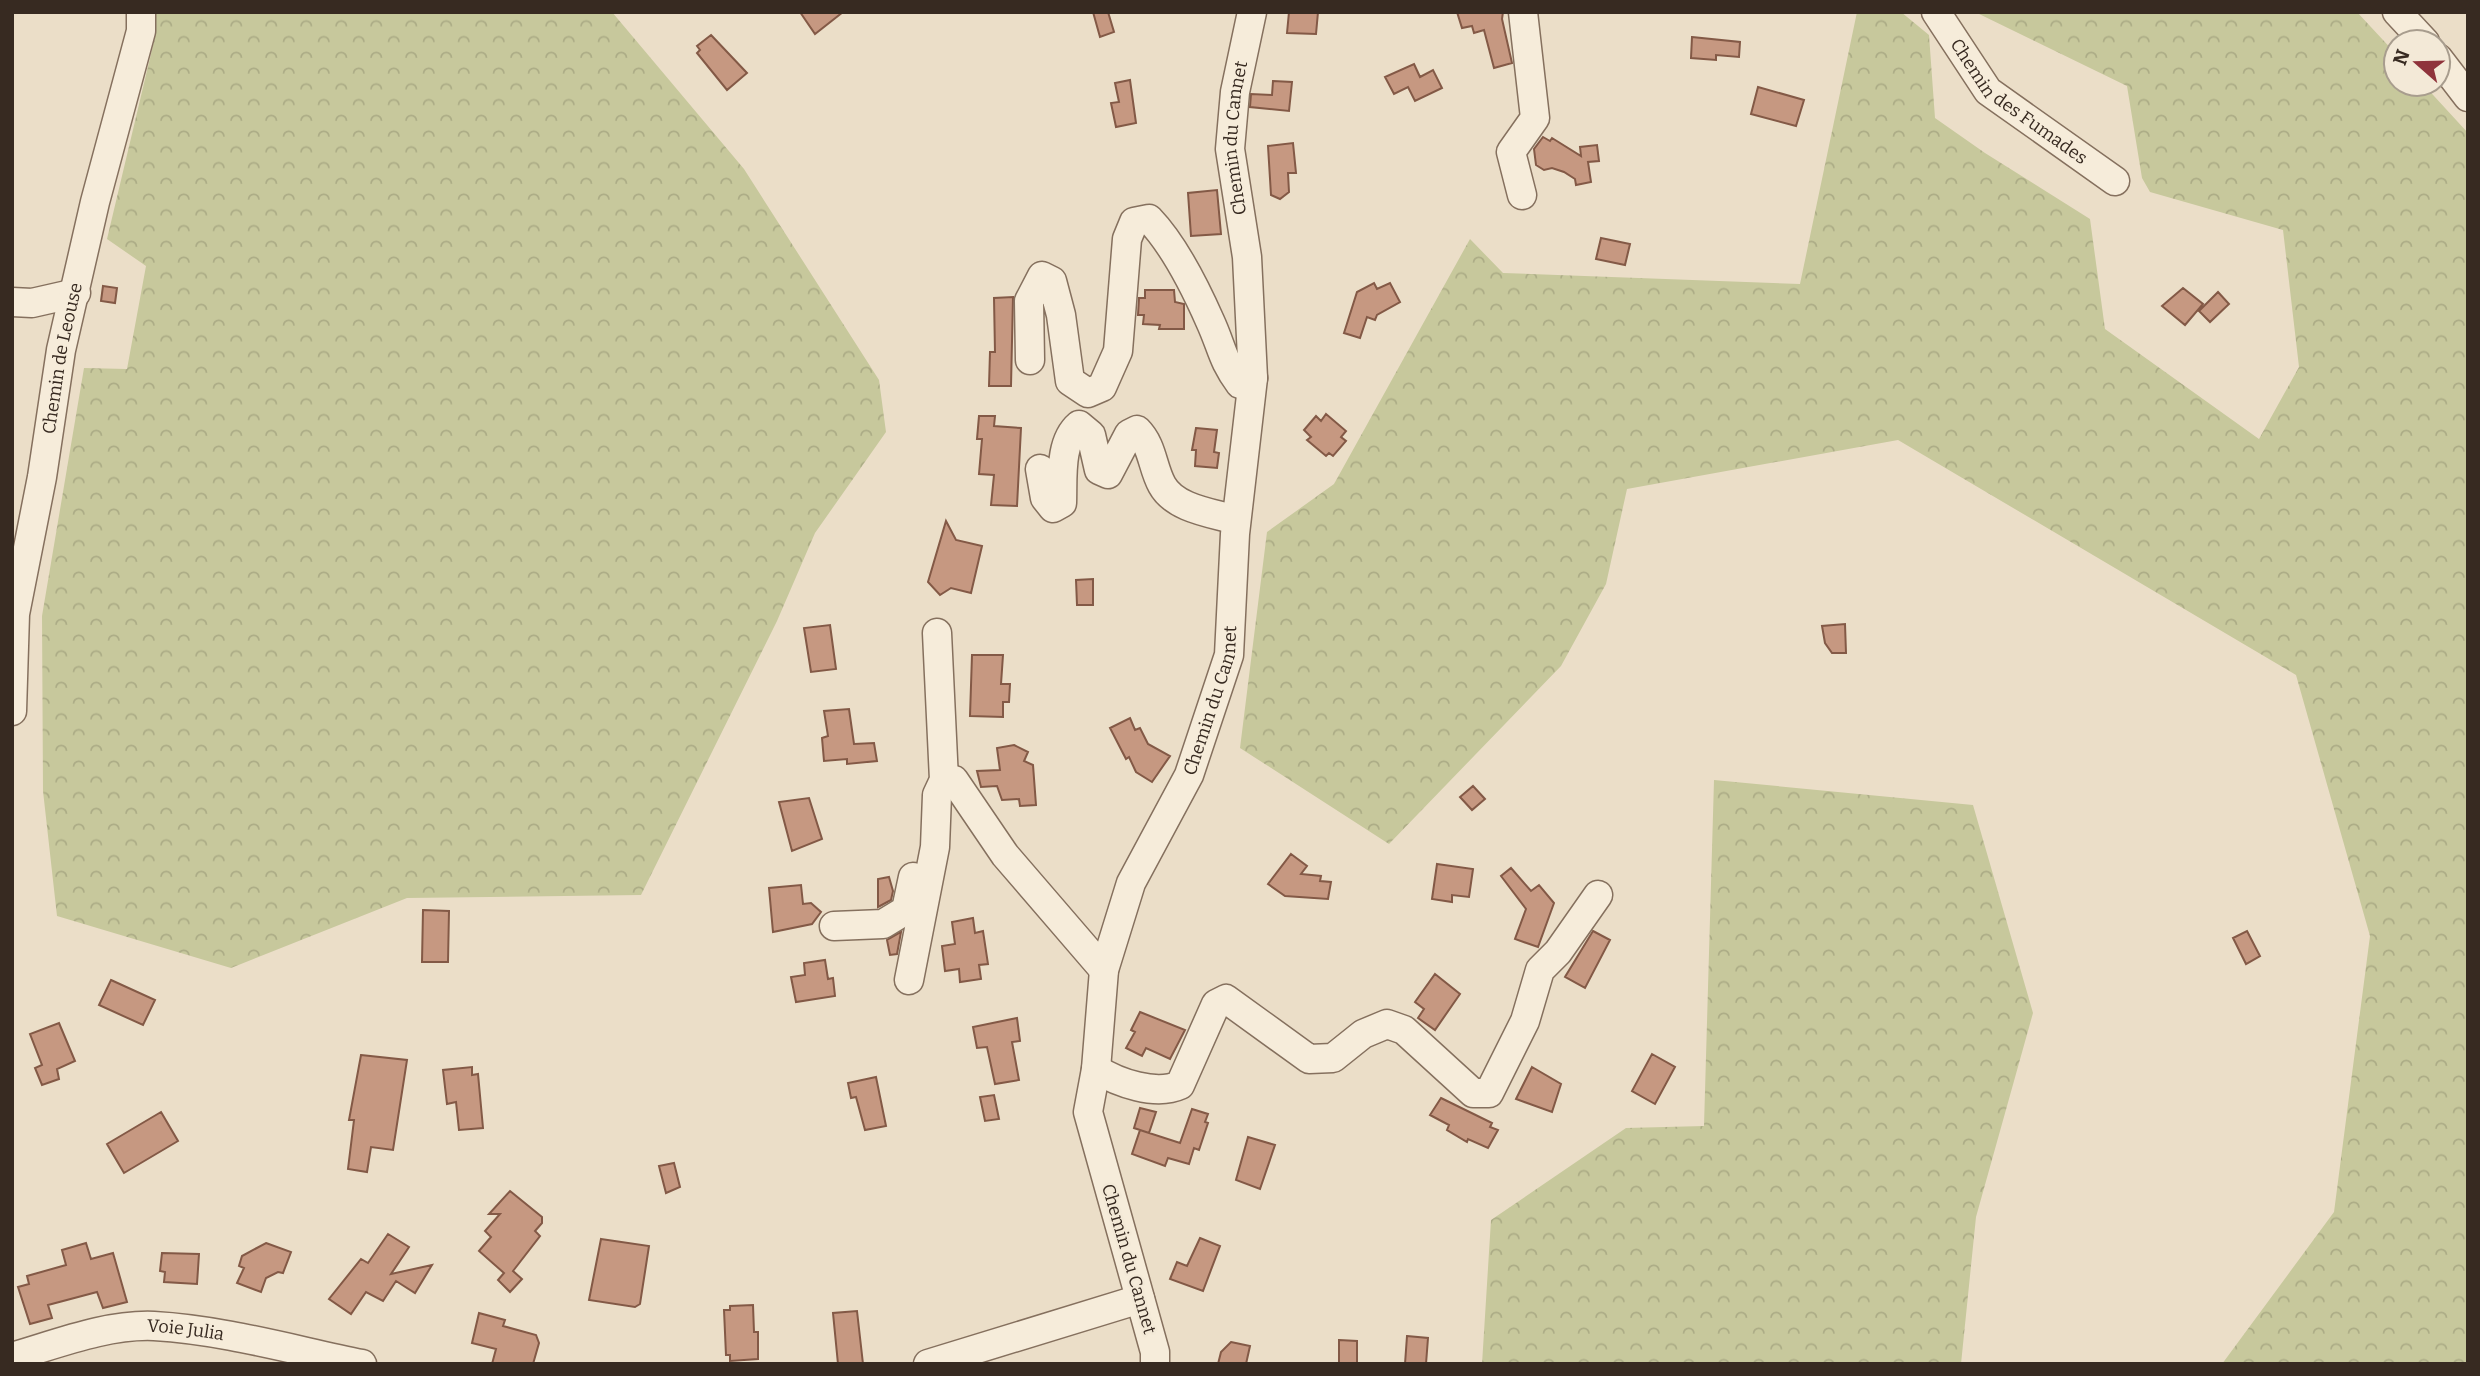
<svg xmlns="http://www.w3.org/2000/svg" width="2480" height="1376" viewBox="0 0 2480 1376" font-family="Bitter,serif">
  <defs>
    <pattern id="forest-crowns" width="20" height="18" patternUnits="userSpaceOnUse" patternTransform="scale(1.75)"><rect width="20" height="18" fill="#c7c89c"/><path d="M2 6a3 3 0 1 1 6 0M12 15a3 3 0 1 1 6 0" fill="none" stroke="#acac86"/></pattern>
  </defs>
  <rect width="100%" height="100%" fill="#ebdec8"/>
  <path fill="url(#forest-crowns)" d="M 155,12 L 612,12 L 744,169 L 879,380 L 886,432 L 815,533 L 777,621 L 641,895 L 407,898 L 231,968 L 57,916 L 43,791 L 42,616 L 84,368 L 127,369 L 146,266 L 107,239 L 155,37 Z
    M 1857,12 L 1901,12 L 1929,35 L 1935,118 L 1985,153 L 2090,219 L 2105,329 L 2259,439 L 2299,367 L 2283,230 L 2150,192 L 2142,178 L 2127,86 L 1975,12 L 2357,12 L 2396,54 L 2396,84 L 2423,84 L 2468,133 L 2468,1364 L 2222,1364 L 2334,1212 L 2370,936 L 2296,675 L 1898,440 L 1627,489 L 1606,584 L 1561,666 L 1389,844 L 1240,748 L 1267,532 L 1334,484 L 1470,239 L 1503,273 L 1800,284 Z
    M 1714,780 L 1973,805 L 2033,1013 L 1976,1217 L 1961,1364 L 1482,1364 L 1491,1220 L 1626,1128 L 1704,1126 Z"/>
  <path fill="#c69881" stroke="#835946" stroke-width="2" d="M 800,12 L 843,12 L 815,34 Z
    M 1093,12 L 1108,12 L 1114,32 L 1100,37 Z
    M 1289,12 L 1318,12 L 1316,34 L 1287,33 Z
    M 1457,12 L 1503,12 L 1502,19 L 1512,63 L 1494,68 L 1484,30 L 1474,33 L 1472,26 L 1462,28 Z
    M 711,35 L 747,73 L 727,90 L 697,53 L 700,50 L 697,46 Z
    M 1692,37 L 1740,42 L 1739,57 L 1716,55 L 1716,60 L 1691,58 Z
    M 1414,64 L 1420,77 L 1433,70 L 1442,88 L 1415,101 L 1408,87 L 1394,94 L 1385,77 Z
    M 1130,80 L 1136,123 L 1116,127 L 1111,103 L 1119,102 L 1115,83 Z
    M 1273,81 L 1292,82 L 1289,111 L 1250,107 L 1251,94 L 1272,95 Z
    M 1758,87 L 1804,100 L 1796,126 L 1751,114 Z
    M 1543,137 L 1550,141 L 1552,138 L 1581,156 L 1580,147 L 1597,145 L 1599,161 L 1588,162 L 1591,182 L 1576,185 L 1575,179 L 1564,172 L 1552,168 L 1544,170 L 1536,165 L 1534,149 Z
    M 1293,143 L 1296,173 L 1288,173 L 1289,192 L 1280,199 L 1271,195 L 1268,146 Z
    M 1217,190 L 1221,234 L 1191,236 L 1188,193 Z
    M 1601,238 L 1630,244 L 1625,265 L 1596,259 Z
    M 1374,283 L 1377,289 L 1390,283 L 1400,302 L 1377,315 L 1375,320 L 1367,317 L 1360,338 L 1344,333 L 1357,292 Z
    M 103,286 L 117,288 L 115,303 L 101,301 Z
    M 2183,288 L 2203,304 L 2185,325 L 2162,306 Z
    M 1145,290 L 1174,290 L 1175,302 L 1184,304 L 1184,329 L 1159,329 L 1160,325 L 1143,324 L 1144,315 L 1138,315 L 1139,298 L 1145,298 Z
    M 2218,292 L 2229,304 L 2210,322 L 2199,311 Z
    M 1013,297 L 1011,386 L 989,386 L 990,352 L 995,352 L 994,298 Z
    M 1326,414 L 1346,431 L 1341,437 L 1346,441 L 1333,456 L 1329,453 L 1326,456 L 1307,440 L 1311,437 L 1304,430 L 1316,416 L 1321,421 Z
    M 979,416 L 995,416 L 994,426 L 1021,428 L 1017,506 L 991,505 L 994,475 L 979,474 L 982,439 L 977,439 Z
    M 1196,428 L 1217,430 L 1214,452 L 1219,453 L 1217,468 L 1195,466 L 1196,450 L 1192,450 Z
    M 946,521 L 956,540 L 982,546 L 971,593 L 951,588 L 940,595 L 928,582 Z
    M 1093,579 L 1093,605 L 1077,605 L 1076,580 Z
    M 1845,624 L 1846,653 L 1832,653 L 1825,643 L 1822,626 Z
    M 830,625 L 836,669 L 811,672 L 804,628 Z
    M 972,655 L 1003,655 L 1001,684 L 1010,684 L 1009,702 L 1003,702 L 1003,717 L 970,716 Z
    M 849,709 L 854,744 L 874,743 L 877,761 L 847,764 L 847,759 L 824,761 L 822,738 L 828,736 L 824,711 Z
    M 1130,718 L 1135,730 L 1140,728 L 1148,744 L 1170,756 L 1152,782 L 1136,772 L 1129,757 L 1126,759 L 1110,728 Z
    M 1014,745 L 1028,752 L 1024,761 L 1033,765 L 1036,805 L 1020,806 L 1019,799 L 1002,800 L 997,786 L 981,787 L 977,771 L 1000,770 L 997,748 Z
    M 1473,786 L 1485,799 L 1472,810 L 1460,797 Z
    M 809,798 L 822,839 L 792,851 L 779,802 Z
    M 1291,854 L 1307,866 L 1301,874 L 1321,876 L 1320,881 L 1331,882 L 1328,899 L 1285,896 L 1268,884 Z
    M 1437,864 L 1473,869 L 1469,897 L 1452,895 L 1452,902 L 1432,899 Z
    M 1511,868 L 1531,891 L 1539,885 L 1554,903 L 1538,947 L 1515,939 L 1526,909 L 1501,876 Z
    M 889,877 L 893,891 L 891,900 L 878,907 L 878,879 Z
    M 801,885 L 803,904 L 811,903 L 821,912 L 812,924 L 773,932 L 769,888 Z
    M 423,910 L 449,911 L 448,962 L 422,962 Z
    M 973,918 L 975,933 L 983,931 L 988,964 L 979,965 L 981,979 L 960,982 L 959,969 L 945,971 L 942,946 L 955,944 L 952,922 Z
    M 1593,931 L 1610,940 L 1585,988 L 1565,977 Z
    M 2247,931 L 2260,956 L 2246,964 L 2233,938 Z
    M 901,932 L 897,954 L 890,955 L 887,940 Z
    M 825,960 L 828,979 L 833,978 L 835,996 L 796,1002 L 791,977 L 805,975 L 804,963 Z
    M 1435,974 L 1460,994 L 1435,1030 L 1418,1018 L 1424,1009 L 1415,1002 Z
    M 111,980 L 155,1000 L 143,1025 L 99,1005 Z
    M 1140,1012 L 1185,1030 L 1170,1059 L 1146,1048 L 1142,1056 L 1126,1048 L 1135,1032 L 1131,1030 Z
    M 1017,1018 L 1020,1041 L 1012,1042 L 1019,1080 L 995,1084 L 987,1047 L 977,1048 L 973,1027 Z
    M 59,1023 L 75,1061 L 57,1069 L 59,1079 L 42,1085 L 35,1068 L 42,1065 L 30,1034 Z
    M 1652,1054 L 1675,1067 L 1655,1104 L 1632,1091 Z
    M 361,1055 L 407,1060 L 393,1150 L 371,1147 L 367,1172 L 348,1169 L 354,1120 L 349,1120 Z
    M 472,1067 L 472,1075 L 478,1074 L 483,1128 L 459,1130 L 456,1102 L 447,1104 L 443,1070 Z
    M 1532,1067 L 1561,1084 L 1552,1112 L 1516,1099 Z
    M 876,1077 L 886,1126 L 865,1130 L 856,1097 L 851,1098 L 848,1083 Z
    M 994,1095 L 999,1119 L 985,1121 L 980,1097 Z
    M 1441,1098 L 1492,1123 L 1490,1127 L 1498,1130 L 1488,1148 L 1468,1139 L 1467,1142 L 1447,1130 L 1449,1125 L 1430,1115 Z
    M 1140,1108 L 1156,1112 L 1149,1133 L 1134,1128 Z
    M 1192,1109 L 1208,1114 L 1205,1122 L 1208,1123 L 1199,1150 L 1194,1148 L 1189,1164 L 1168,1158 L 1165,1166 L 1132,1154 L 1140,1130 L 1180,1143 Z
    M 161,1112 L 178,1141 L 124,1173 L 107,1144 Z
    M 1248,1137 L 1275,1145 L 1260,1189 L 1236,1180 Z
    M 674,1163 L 680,1187 L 666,1193 L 659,1166 Z
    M 510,1191 L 542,1217 L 542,1223 L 535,1231 L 540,1236 L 513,1271 L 522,1279 L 510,1292 L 498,1280 L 504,1273 L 479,1251 L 491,1237 L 485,1231 L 500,1214 L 489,1214 Z
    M 388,1234 L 409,1247 L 391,1274 L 432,1265 L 415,1293 L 396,1281 L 383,1301 L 366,1292 L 351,1314 L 329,1299 L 361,1259 L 368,1263 Z
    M 1200,1238 L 1220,1246 L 1203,1291 L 1170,1279 L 1177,1262 L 1187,1266 Z
    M 601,1239 L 649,1246 L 640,1304 L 635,1307 L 589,1300 Z
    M 86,1243 L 91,1259 L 113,1253 L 127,1302 L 103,1308 L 97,1292 L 48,1305 L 52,1318 L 30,1324 L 18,1287 L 29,1284 L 27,1276 L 66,1265 L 62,1250 Z
    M 266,1243 L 291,1252 L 283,1273 L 278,1272 L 266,1278 L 261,1292 L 237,1283 L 244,1268 L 239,1266 L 242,1256 Z
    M 162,1253 L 199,1254 L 197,1284 L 164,1282 L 165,1272 L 160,1271 Z
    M 753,1305 L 754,1332 L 758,1332 L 758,1359 L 730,1361 L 730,1355 L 726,1355 L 724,1310 L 730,1310 L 730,1306 Z
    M 857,1311 L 863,1364 L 838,1364 L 833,1313 Z
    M 479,1313 L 505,1320 L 503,1326 L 536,1335 L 539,1343 L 533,1364 L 492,1364 L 496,1349 L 472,1343 Z
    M 1407,1336 L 1428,1338 L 1426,1364 L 1405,1364 Z
    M 1339,1340 L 1357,1341 L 1357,1364 L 1339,1364 Z
    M 1231,1342 L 1250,1346 L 1246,1364 L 1218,1364 L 1221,1352 Z"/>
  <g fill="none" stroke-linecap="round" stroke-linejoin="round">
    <defs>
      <g id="minor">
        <path id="s1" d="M 1936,12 L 1988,91 L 2115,181"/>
        <path d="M 2397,12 L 2425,42"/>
        <path d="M 2438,58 L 2468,97"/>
        <path d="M 1522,195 L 1511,152 L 1535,118 L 1523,12"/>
        <path d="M 12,302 L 32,303 L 76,293"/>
        <path d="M 1030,360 L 1029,301 L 1042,276 L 1052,281 L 1061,315 L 1070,381 L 1088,393 L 1102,387 L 1118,351 L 1127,239 L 1134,222 L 1149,219 C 1175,246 1195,287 1210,321 C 1222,347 1222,360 1240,384 L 1253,378"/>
        <path d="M 1040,469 L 1045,498 L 1053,508 L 1062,503 C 1063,478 1059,442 1079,425 L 1091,435 L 1099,470 L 1108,474 L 1129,434 L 1137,430 C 1153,446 1152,467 1162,485 C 1175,509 1213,513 1236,520"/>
        <path id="s2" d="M 12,711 L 15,614 L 42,477 L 61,350 L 95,202 L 141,31 L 141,12"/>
        <path d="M 944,780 L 954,780 L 1005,855 L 1104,970"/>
        <path d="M 834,926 L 883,924 L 906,910 L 913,877"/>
        <path d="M 909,980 L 935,847 L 937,795 L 944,780 L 937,633"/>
        <path d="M 1096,1069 C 1118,1083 1156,1096 1180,1085 L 1216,1004 L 1226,999 L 1309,1059 L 1333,1058 L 1363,1034 L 1387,1024 L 1404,1030 L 1473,1093 L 1489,1093 L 1525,1021 L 1540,970 L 1558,952 L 1598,895"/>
        <path id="s3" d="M 12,1357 C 57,1344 107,1324 154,1326 C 224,1330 293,1350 362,1364"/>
        <path d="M 928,1364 L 1140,1299"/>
        <path id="s4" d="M 1155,1364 L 1155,1352 L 1088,1112 L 1096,1069 L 1104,970 L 1131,883 L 1189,775 L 1229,655 L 1235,534 L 1253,378 L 1247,257 L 1230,149 L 1235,92 L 1252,12"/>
      </g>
    </defs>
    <use href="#minor" stroke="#85705e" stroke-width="31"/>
    <use href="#minor" stroke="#f6ecda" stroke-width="28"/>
  </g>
  <g text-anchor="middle" stroke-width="5" stroke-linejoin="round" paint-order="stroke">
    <g font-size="18" fill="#372a21" stroke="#f3e9d7">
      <text dy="6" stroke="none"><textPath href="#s1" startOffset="124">Chemin des Fumades</textPath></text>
      <text dy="6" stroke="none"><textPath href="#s4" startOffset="1264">Chemin du Cannet</textPath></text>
      <text dy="6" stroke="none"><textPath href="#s2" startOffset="357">Chemin de Leouse</textPath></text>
      <text dy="6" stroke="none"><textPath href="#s4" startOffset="696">Chemin du Cannet</textPath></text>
      <text transform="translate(1129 1259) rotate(74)" y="6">Chemin du Cannet</text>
      <text dy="6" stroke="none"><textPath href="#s3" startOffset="178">Voie Julia</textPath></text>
    </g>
  </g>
  <rect width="2480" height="1376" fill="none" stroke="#372a21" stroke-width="28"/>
  <g transform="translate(2417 63) rotate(290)"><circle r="33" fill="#f3e9d7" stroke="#a89d8e" stroke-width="2"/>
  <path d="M0-5L12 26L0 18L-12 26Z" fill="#8f333b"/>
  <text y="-10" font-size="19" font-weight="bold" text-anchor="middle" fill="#372a21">N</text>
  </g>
</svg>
